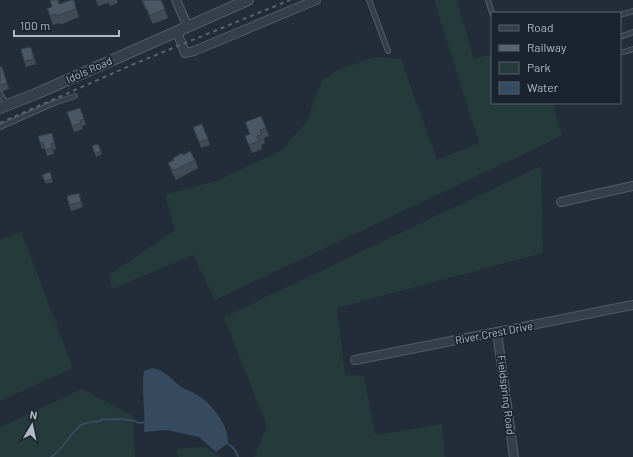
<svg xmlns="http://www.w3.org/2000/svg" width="633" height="457" viewBox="0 0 633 457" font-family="Barlow,sans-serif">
  <rect width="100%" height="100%" fill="#222d39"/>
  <path fill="#253a3b" d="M 434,0 L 457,0 L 474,59 L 492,54 L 492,103 L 553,103 L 562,136 L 215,300 L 193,255 L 112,289 L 109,275 L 175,230 L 165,195 L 216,181 L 282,150 L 307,121 L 322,80 L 340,69 L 375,57 L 401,59 L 437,160 L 479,143 Z
    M 541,166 L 543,253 L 337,308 L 345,375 L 364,376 L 375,435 L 442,424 L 445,457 L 254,457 L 267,426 L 224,317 Z
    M 21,231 L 73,368 L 0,401 L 0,240 Z
    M 82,389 L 133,416 L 135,457 L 0,457 L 0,427 Z
    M 205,447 L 221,457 L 179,457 L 176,449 Z"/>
  <path fill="#364a60" d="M 152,368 C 165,370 171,379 180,386 C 185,390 192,391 197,395 C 212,403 229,426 228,443 L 216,452 L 199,437 L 167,430 L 144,432 C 146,411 141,391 144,371 Z"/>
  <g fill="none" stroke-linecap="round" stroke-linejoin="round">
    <path stroke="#364a60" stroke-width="2" d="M 225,442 C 232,446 236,449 238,457
      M 51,457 C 62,451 70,433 81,425 C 86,422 95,422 100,421 L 102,419 C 113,420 130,417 139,423 L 147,422"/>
    <defs>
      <path id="service" d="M 369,0 L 388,51
        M 488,0 L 492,13
        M 620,15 L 633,11
        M 620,37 L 633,32
        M 620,53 L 633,49
        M 0,93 L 7,105
        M 0,127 L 54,103 L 75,96"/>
      <path id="minor" d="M 176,0 L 188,27
        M 177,32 L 185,53 L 194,51 L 316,0
        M 561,202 L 633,186
        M 497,332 L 514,457
        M 355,360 L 633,305"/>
      <path id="tertiary" d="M 0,108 L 38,93 L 248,0"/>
    </defs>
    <use href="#service" stroke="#535c67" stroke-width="6"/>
    <use href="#minor" stroke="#535c67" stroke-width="10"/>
    <use href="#tertiary" stroke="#535c67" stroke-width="12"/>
    <use href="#service" stroke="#353f49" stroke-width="4"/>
    <use href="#minor" stroke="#353f49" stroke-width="8"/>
    <use href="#tertiary" stroke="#353f49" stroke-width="10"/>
    <path stroke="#576370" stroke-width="2" stroke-dasharray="4 4" stroke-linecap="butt" d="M 0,123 L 134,64 L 290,0"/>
  </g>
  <path fill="#404b57" d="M 96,0 L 117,0 L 118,3 L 110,6 L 109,3 L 98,6 Z
    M 141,0 L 161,0 L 168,18 L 153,24 Z
    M 59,4 L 76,8 L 79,17 L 60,25 L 59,23 L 53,25 L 47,8 Z
    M 33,52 L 36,64 L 26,67 L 24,61 Z
    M 0,67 L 2,67 L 9,89 L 3,91 L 0,90 Z
    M 80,108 L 86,125 L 82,126 L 83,129 L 74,132 L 67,112 Z
    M 261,116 L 269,136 L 264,138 L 265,143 L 261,145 L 262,149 L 252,153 L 245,136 L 249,134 Z
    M 202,124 L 210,145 L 201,148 L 193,127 Z
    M 52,133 L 54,139 L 56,149 L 53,150 L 54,154 L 47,156 L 45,148 L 42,149 L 40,143 Z
    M 98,144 L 102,154 L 96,157 L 92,146 Z
    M 183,155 L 195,160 L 198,168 L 176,180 L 172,172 L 168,163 L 174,160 L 173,158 Z
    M 50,172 L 53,182 L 46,184 L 42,175 Z
    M 79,193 L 83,207 L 71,211 L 69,205 Z"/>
  <path fill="#343d47" d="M 52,133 L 54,139 L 56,149 L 54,143 Z"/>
  <path fill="#4a5765" stroke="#343d47" d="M 50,0 L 58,0 L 59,4 L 71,0 L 74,0 L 76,9 L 57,16 L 56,14 L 50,16 L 47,8 L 52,7 Z
    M 142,0 L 161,0 L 165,9 L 150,16 Z
    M 31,47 L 34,59 L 24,61 L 21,49 Z
    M 0,67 L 2,67 L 7,83 L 1,85 L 0,85 Z
    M 80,108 L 84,119 L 80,120 L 81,123 L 72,126 L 67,112 Z
    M 261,116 L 266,128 L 260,130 L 262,134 L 257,136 L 259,141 L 249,145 L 245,136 L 250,134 L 245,122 Z
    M 202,124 L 208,139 L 199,142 L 193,127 Z
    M 52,133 L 54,143 L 51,144 L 52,148 L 45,150 L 43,142 L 40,143 L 38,136 Z
    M 98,144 L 101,151 L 95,154 L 92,146 Z
    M 190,151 L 195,160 L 173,171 L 168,163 L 174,160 L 173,158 L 182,153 L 183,155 Z
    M 50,172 L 52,179 L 45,181 L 42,175 Z
    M 79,193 L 81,202 L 69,205 L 67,196 Z"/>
  <g text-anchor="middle" stroke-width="3.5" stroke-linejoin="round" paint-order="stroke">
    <g font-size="11" fill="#b0b9c5" stroke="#1b242e">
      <text transform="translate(89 70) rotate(-24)" y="4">Idols Road</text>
      <text transform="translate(494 333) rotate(-11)" y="4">River Crest Drive</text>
      <text transform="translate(506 395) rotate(83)" y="4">Fieldspring Road</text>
    </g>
  </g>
  <rect x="491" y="12" width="130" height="92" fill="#1b242e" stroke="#57606a"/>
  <rect x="499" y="25" width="20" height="6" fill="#353f49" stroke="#57606a"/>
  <text x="527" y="32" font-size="12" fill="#b0b9c5">Road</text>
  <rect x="499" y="45" width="20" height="6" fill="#576370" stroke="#57606a"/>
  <text x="527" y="52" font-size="12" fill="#b0b9c5">Railway</text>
  <rect x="499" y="62" width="20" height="12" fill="#253a3b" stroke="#57606a"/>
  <text x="527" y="72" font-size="12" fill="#b0b9c5">Park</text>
  <rect x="499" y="82" width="20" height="12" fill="#364a60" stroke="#57606a"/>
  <text x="527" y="92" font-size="12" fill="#b0b9c5">Water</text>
  <g transform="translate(32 425) rotate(9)" stroke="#1b242e" stroke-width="3" paint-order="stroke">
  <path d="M0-3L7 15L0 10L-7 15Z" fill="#b0b9c5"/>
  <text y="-6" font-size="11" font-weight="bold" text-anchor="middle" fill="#b0b9c5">N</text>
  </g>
  <path d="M14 30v6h105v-6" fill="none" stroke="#b0b9c5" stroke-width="2"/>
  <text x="20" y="30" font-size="12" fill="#b0b9c5" stroke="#1b242e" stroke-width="3" paint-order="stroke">100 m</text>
</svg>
